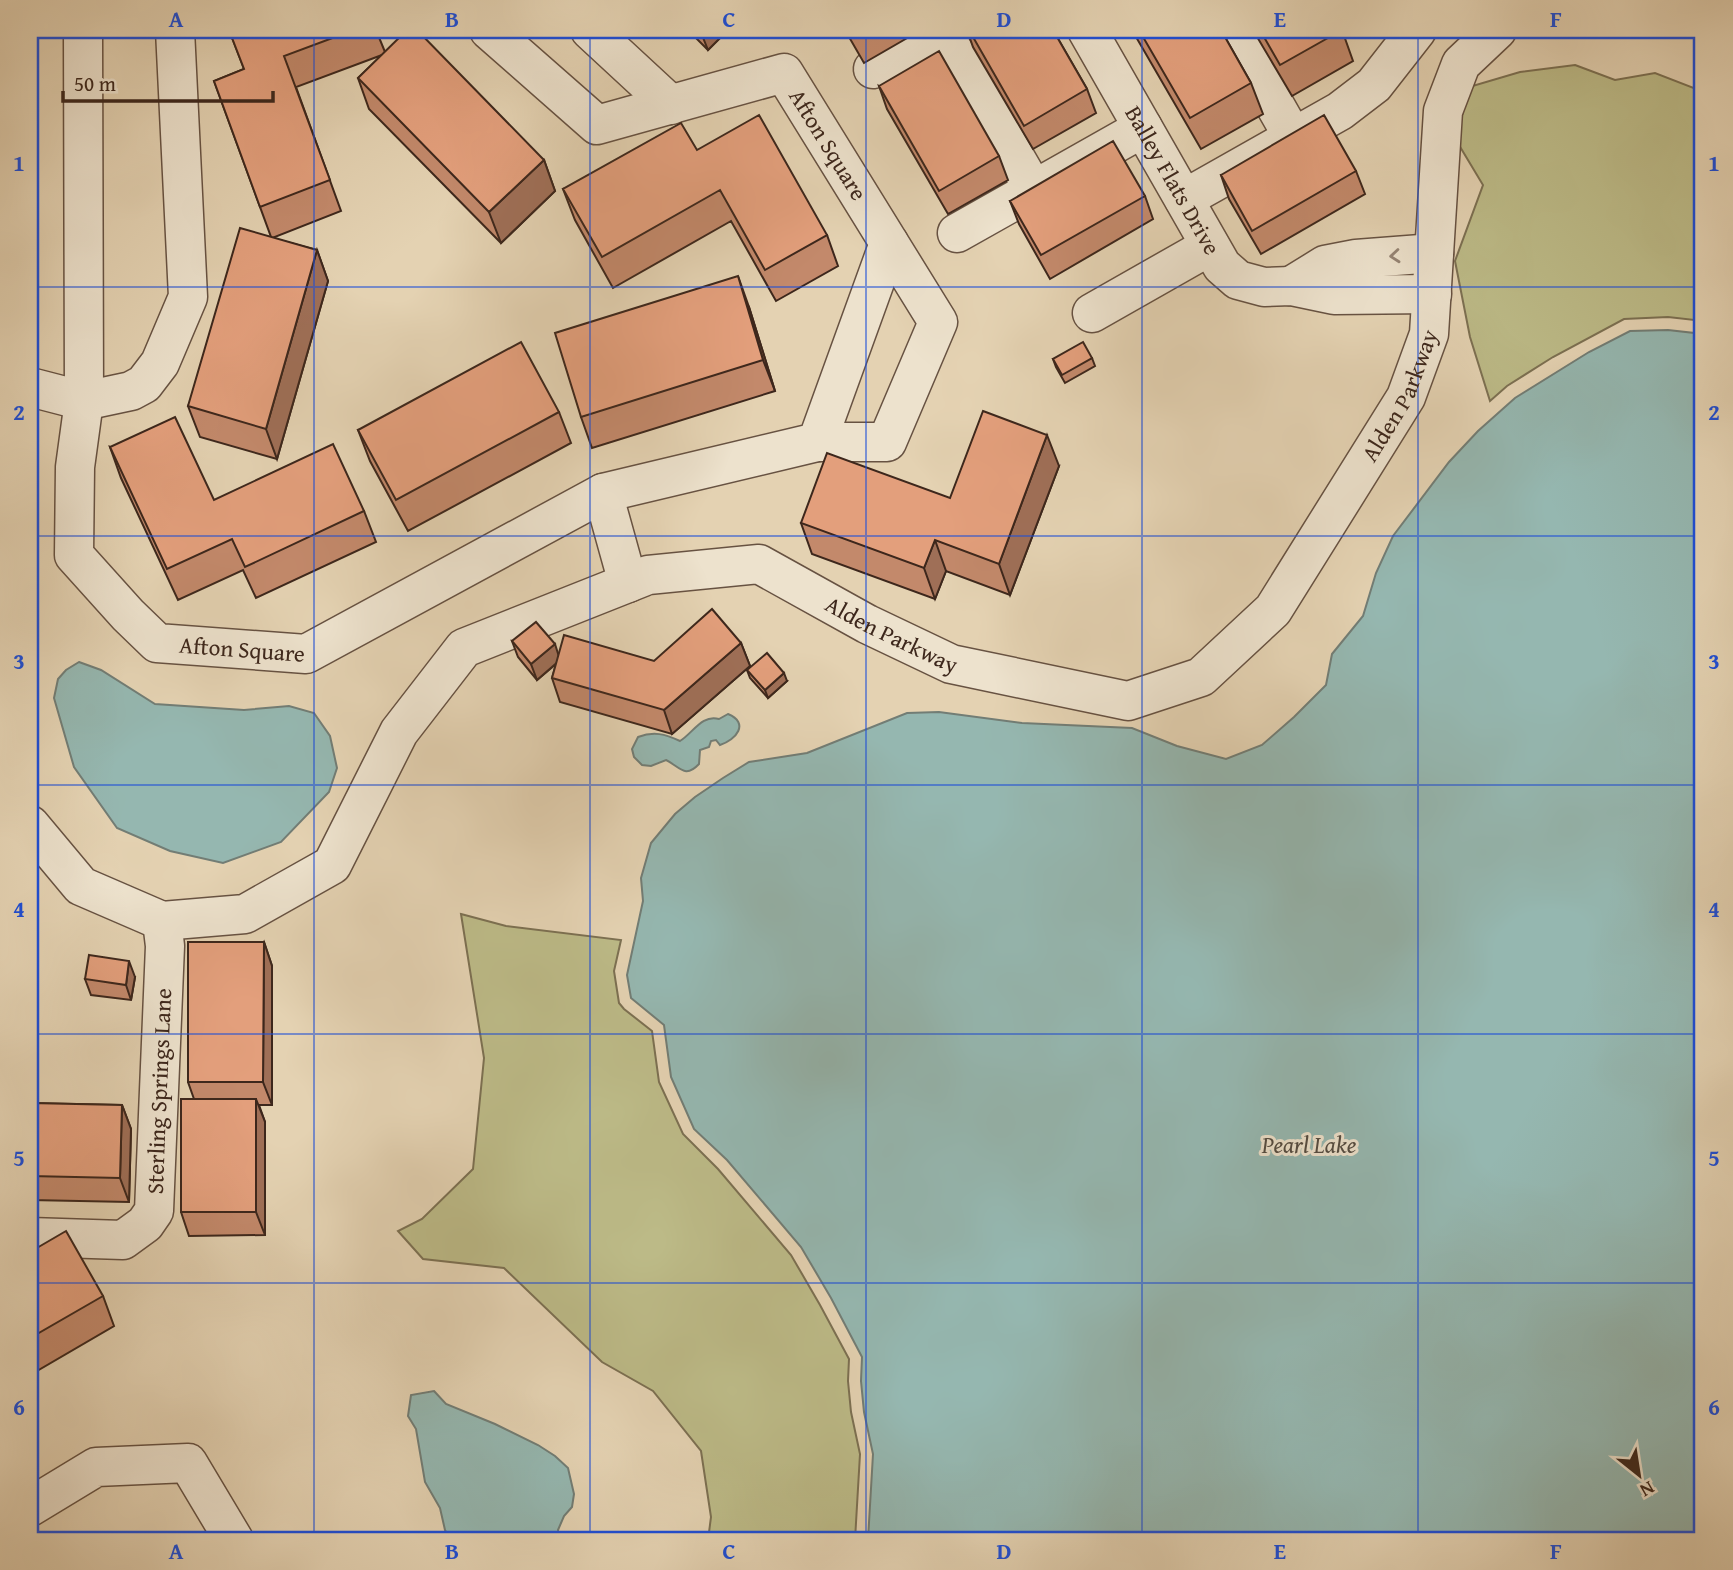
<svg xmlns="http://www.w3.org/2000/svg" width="1733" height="1570" viewBox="0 0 1733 1570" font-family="'Gentium Book Plus',serif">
  <rect width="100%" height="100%" fill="#e4d2b2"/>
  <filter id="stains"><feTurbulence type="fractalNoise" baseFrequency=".00286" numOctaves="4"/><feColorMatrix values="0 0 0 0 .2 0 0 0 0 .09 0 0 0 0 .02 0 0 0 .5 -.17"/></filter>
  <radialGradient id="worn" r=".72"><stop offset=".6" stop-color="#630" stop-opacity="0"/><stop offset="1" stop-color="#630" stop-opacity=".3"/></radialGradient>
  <path fill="#bcba87" stroke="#7c7052" stroke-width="2" d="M 1575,65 L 1615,80 L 1655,73 L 1699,90 L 1703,94 L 1703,321 L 1668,317 L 1624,319 L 1553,357 L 1507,386 L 1490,401 L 1470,337 L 1455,261 L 1483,185 L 1456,140 L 1469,87 L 1520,72 Z
    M 461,914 L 506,926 L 621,940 L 614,971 L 619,1003 L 624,1009 L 652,1031 L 659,1082 L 683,1134 L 718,1169 L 791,1255 L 820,1305 L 849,1359 L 848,1381 L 851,1412 L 860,1454 L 855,1540 L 708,1540 L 711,1517 L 701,1451 L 653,1391 L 602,1362 L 504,1268 L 423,1259 L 398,1231 L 422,1219 L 473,1169 L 484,1058 Z"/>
  <path fill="#95b7b0" stroke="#727d75" stroke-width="2" d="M 1668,330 L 1703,334 L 1703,1540 L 868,1540 L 873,1454 L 864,1412 L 861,1381 L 862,1357 L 831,1298 L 801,1247 L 727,1160 L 694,1129 L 671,1077 L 664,1025 L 631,998 L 627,975 L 643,901 L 641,878 L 651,843 L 675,814 L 695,797 L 723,778 L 749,762 L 807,753 L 907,713 L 939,712 L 1022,723 L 1132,728 L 1177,746 L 1226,759 L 1262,745 L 1294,717 L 1326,685 L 1332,654 L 1363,616 L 1376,573 L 1393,536 L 1449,462 L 1478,431 L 1515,398 L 1589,352 L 1630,331 Z
    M 79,662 L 101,670 L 155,704 L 244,710 L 289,706 L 314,713 L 330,736 L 337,768 L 329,792 L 281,842 L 223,863 L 170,851 L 117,828 L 74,767 L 54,698 L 58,679 L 66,670 Z
    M 728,714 C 750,723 736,740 720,745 L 716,740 L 711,741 L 709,747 L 700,750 L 699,764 C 685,779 680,767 666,760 L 651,766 L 642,765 L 634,757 L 632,749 L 638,737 C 654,731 665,734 680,741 C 693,733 702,714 719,719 Z
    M 434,1391 L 446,1404 L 495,1424 L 538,1445 L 555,1456 L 568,1468 L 574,1494 L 572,1507 L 564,1516 L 558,1530 L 559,1540 L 451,1540 L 445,1530 L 440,1508 L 425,1482 L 416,1429 L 408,1416 L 411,1395 Z"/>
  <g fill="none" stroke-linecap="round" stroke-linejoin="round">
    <defs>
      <g id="minor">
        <path id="s1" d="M 83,30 L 84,401 L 75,467 L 74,555 L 128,615 L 157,643 L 306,654 L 603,493 L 817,442 L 889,243"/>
        <path id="s2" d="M 489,30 L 597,125 L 784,73 L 938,322 L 887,442 L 817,442"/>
        <path d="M 590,30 L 671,105"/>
        <path id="s3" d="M 1087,30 L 1222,266 L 1238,280 L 1264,287 L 1291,286 L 1334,295 L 1432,294"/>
        <path d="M 1232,30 L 1293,137"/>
        <path d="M 942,31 L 1034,190"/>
        <path d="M 873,69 L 944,30"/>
        <path d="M 1184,199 L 1340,111 L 1374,85 L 1417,30"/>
        <path d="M 957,233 L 1143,128"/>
        <path d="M 1291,286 L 1325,265 L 1356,259 L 1434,253"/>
        <path d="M 1092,313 L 1210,246"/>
        <path d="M 30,387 L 84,401 L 131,391 L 144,384 L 160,363 L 188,297 L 175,30"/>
        <path d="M 603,493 L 628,583"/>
        <path id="s4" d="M 30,825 L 81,886 L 162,921 L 245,914 L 332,865 L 399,732 L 464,648 L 648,575 L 759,564 L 867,624 L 951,664 L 1128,701 L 1201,677 L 1273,610 L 1406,397 L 1429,334 L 1443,111 L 1461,64 L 1497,30"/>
        <path id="s5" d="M 30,1237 L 123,1240 L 145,1224 L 154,1211 L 165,946 L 162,921"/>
        <path d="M 30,1507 L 96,1467 L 188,1463 L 234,1540"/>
      </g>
    </defs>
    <use href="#minor" stroke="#675242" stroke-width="41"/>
    <use href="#minor" stroke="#ede2cd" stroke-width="38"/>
  </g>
  <path fill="#c3896b" stroke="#3d271c" stroke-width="2" d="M 229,30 L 376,30 L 385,52 L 544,160 L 555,191 L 501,243 L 369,109 L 358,78 L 382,55 L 296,87 L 341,211 L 272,238 L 317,250 L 328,281 L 277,459 L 200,437 L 188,406 L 271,237 L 214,81 L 244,69 Z
    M 688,30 L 728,30 L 708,50 Z
    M 845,30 L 921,30 L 864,63 Z
    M 967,30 L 1053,30 L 1087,89 L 1096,113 L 1033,149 L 973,47 Z
    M 1132,30 L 1221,30 L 1251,83 L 1263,114 L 1201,149 Z
    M 1253,30 L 1342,30 L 1353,61 L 1292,96 Z
    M 879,86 L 999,156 L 1008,180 L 948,214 L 887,109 Z
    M 697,150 L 827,235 L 838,266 L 776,301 L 731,221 L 613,288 L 575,220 L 563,189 Z
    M 1356,171 L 1365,194 L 1261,254 L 1229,199 L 1221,175 Z
    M 1145,196 L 1153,219 L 1050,279 L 1019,224 L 1010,201 Z
    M 749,307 L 775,391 L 592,448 L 581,417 Z
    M 1092,358 L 1095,366 L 1065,383 L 1056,367 L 1053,359 Z
    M 559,412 L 571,443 L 408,531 L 370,461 L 358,430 Z
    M 110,447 L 214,500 L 364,511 L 376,542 L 256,598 L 243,570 L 178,600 L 121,478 Z
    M 1059,466 L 1010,595 L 946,571 L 935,599 L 812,554 L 801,523 L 950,498 Z
    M 512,641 L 558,655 L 654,661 L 741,643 L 750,666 L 672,734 L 560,702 L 552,678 L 556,664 L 537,680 L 518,657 Z
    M 747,670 L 787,681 L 768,698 L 750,678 Z
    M 264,942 L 272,966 L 272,1105 L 259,1105 L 265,1122 L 265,1235 L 189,1236 L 181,1212 L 194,1099 L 188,1082 Z
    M 135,977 L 131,1000 L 91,995 L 85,979 Z
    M 30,1103 L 122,1105 L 131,1129 L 129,1202 L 30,1200 Z
    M 30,1252 L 103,1296 L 114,1326 L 30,1375 L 30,1271 L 33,1269 L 30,1260 Z"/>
  <path fill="#9f6f57" stroke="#3d271c" stroke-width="2" d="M 700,30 L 728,30 L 708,50 Z
    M 544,160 L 555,191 L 501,243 L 489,212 Z
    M 317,250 L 328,281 L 277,459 L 266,429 Z
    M 738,276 L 749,307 L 775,391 L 763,360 Z
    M 1047,435 L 1059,466 L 1010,595 L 999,564 Z
    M 935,540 L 946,571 L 935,599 L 924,568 Z
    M 741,643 L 750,666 L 672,734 L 664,710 Z
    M 555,644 L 560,660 L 537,680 L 531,664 Z
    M 784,673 L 787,681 L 768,698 L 765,690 Z
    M 264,942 L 272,966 L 272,1105 L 263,1082 Z
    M 129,961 L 135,977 L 131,1000 L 126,985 Z
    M 256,1099 L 265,1122 L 265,1235 L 256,1212 Z
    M 122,1105 L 131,1129 L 129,1202 L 120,1178 Z"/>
  <path fill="#e39f7c" stroke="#3d271c" stroke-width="2" d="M 229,30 L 354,30 L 284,56 L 330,180 L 260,207 L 214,81 L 244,69 Z
    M 407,30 L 417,30 L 544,160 L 489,212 L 358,78 Z
    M 969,30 L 1053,30 L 1087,89 L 1024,126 Z
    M 1139,30 L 1221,30 L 1251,83 L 1190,118 Z
    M 1260,30 L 1342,30 L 1280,65 Z
    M 939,51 L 999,156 L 939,191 L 879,86 Z
    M 759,115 L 827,235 L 765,270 L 720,190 L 602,257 L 563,189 L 681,123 L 697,150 Z
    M 1324,115 L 1356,171 L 1252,231 L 1221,175 Z
    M 1113,141 L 1145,196 L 1041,255 L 1010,201 Z
    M 240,228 L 317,250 L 266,429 L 188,406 Z
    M 738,276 L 763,360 L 581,417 L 555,333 Z
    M 521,342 L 559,412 L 396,500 L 358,430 Z
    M 1083,342 L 1092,358 L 1062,375 L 1053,359 Z
    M 983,411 L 1047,435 L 999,564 L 935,540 L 924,568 L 801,523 L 827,453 L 950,498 Z
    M 175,417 L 214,500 L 333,444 L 364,511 L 245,567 L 232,539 L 167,569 L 110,447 Z
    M 712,609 L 741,643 L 664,710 L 552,678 L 564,635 L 654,661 Z
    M 536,622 L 555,644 L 531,664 L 512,641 Z
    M 767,653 L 784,673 L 765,690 L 747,670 Z
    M 188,942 L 264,942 L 263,1082 L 188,1082 Z
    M 89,955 L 129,961 L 126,985 L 85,979 Z
    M 181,1099 L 256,1099 L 256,1212 L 181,1212 Z
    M 30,1103 L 122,1105 L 120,1178 L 30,1176 Z
    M 66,1231 L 103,1296 L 30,1338 L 30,1271 L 36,1268 L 30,1258 L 30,1252 Z"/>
  <defs><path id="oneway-chevron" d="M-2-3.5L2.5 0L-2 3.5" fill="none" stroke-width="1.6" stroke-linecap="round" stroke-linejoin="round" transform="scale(1.75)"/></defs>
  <use stroke="#958474" href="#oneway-chevron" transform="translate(1395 256) rotate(175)"/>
  <path fill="none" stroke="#1d4ed8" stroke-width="2" stroke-opacity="0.55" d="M 314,30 L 314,1540M 590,30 L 590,1540M 866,30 L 866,1540M 1142,30 L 1142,1540M 1418,30 L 1418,1540M 30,287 L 1703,287M 30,536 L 1703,536M 30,785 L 1703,785M 30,1034 L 1703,1034M 30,1283 L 1703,1283"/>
  <g text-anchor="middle" stroke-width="6" stroke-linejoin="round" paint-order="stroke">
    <g font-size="23" fill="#3d271c" stroke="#ede2cd">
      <text dy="8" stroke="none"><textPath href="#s2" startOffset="422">Afton Square</textPath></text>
      <text dy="8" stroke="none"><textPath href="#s3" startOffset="173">Balley Flats Drive</textPath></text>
      <text dy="8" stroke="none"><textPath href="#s4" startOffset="1738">Alden Parkway</textPath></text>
      <text dy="8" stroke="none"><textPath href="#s4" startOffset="1066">Alden Parkway</textPath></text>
      <text dy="8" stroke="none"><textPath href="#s1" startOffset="732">Afton Square</textPath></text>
      <text dy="8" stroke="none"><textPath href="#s5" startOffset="256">Sterling Springs Lane</textPath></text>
    </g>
    <g font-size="24" font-style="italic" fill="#534b41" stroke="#ede2cd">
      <text x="1309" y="1153">Pearl Lake</text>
    </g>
  </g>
  <rect width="1733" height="1570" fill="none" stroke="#e4d2b2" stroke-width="77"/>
  <g transform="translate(1639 1475) rotate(150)" stroke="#ede2cd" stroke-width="5" paint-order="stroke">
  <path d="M0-5L12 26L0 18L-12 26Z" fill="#3d271c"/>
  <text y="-10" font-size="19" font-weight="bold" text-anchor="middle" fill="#3d271c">N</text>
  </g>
  <path d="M63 91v10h210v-10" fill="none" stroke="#3d271c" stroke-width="3.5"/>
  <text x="74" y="91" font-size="21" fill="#3d271c" stroke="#ede2cd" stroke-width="5" paint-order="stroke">50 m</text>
  <rect x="38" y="38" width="1656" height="1494" fill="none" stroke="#1d4ed8" stroke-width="2.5"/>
  <g font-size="23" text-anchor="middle" font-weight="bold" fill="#1d4ed8">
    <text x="176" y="27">A</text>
    <text x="452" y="27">B</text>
    <text x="729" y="27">C</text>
    <text x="1004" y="27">D</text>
    <text x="1280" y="27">E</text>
    <text x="1556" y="27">F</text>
    <text x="19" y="171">1</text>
    <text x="1714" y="171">1</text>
    <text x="19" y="420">2</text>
    <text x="1714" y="420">2</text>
    <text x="19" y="669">3</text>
    <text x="1714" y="669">3</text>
    <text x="19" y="917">4</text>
    <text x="1714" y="917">4</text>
    <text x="19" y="1166">5</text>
    <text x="1714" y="1166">5</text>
    <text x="19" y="1415">6</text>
    <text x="1714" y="1415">6</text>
    <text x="176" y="1559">A</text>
    <text x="452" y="1559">B</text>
    <text x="729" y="1559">C</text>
    <text x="1004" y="1559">D</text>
    <text x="1280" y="1559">E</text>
    <text x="1556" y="1559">F</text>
  </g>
  <rect width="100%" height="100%" filter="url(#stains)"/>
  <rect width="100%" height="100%" fill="url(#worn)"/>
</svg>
